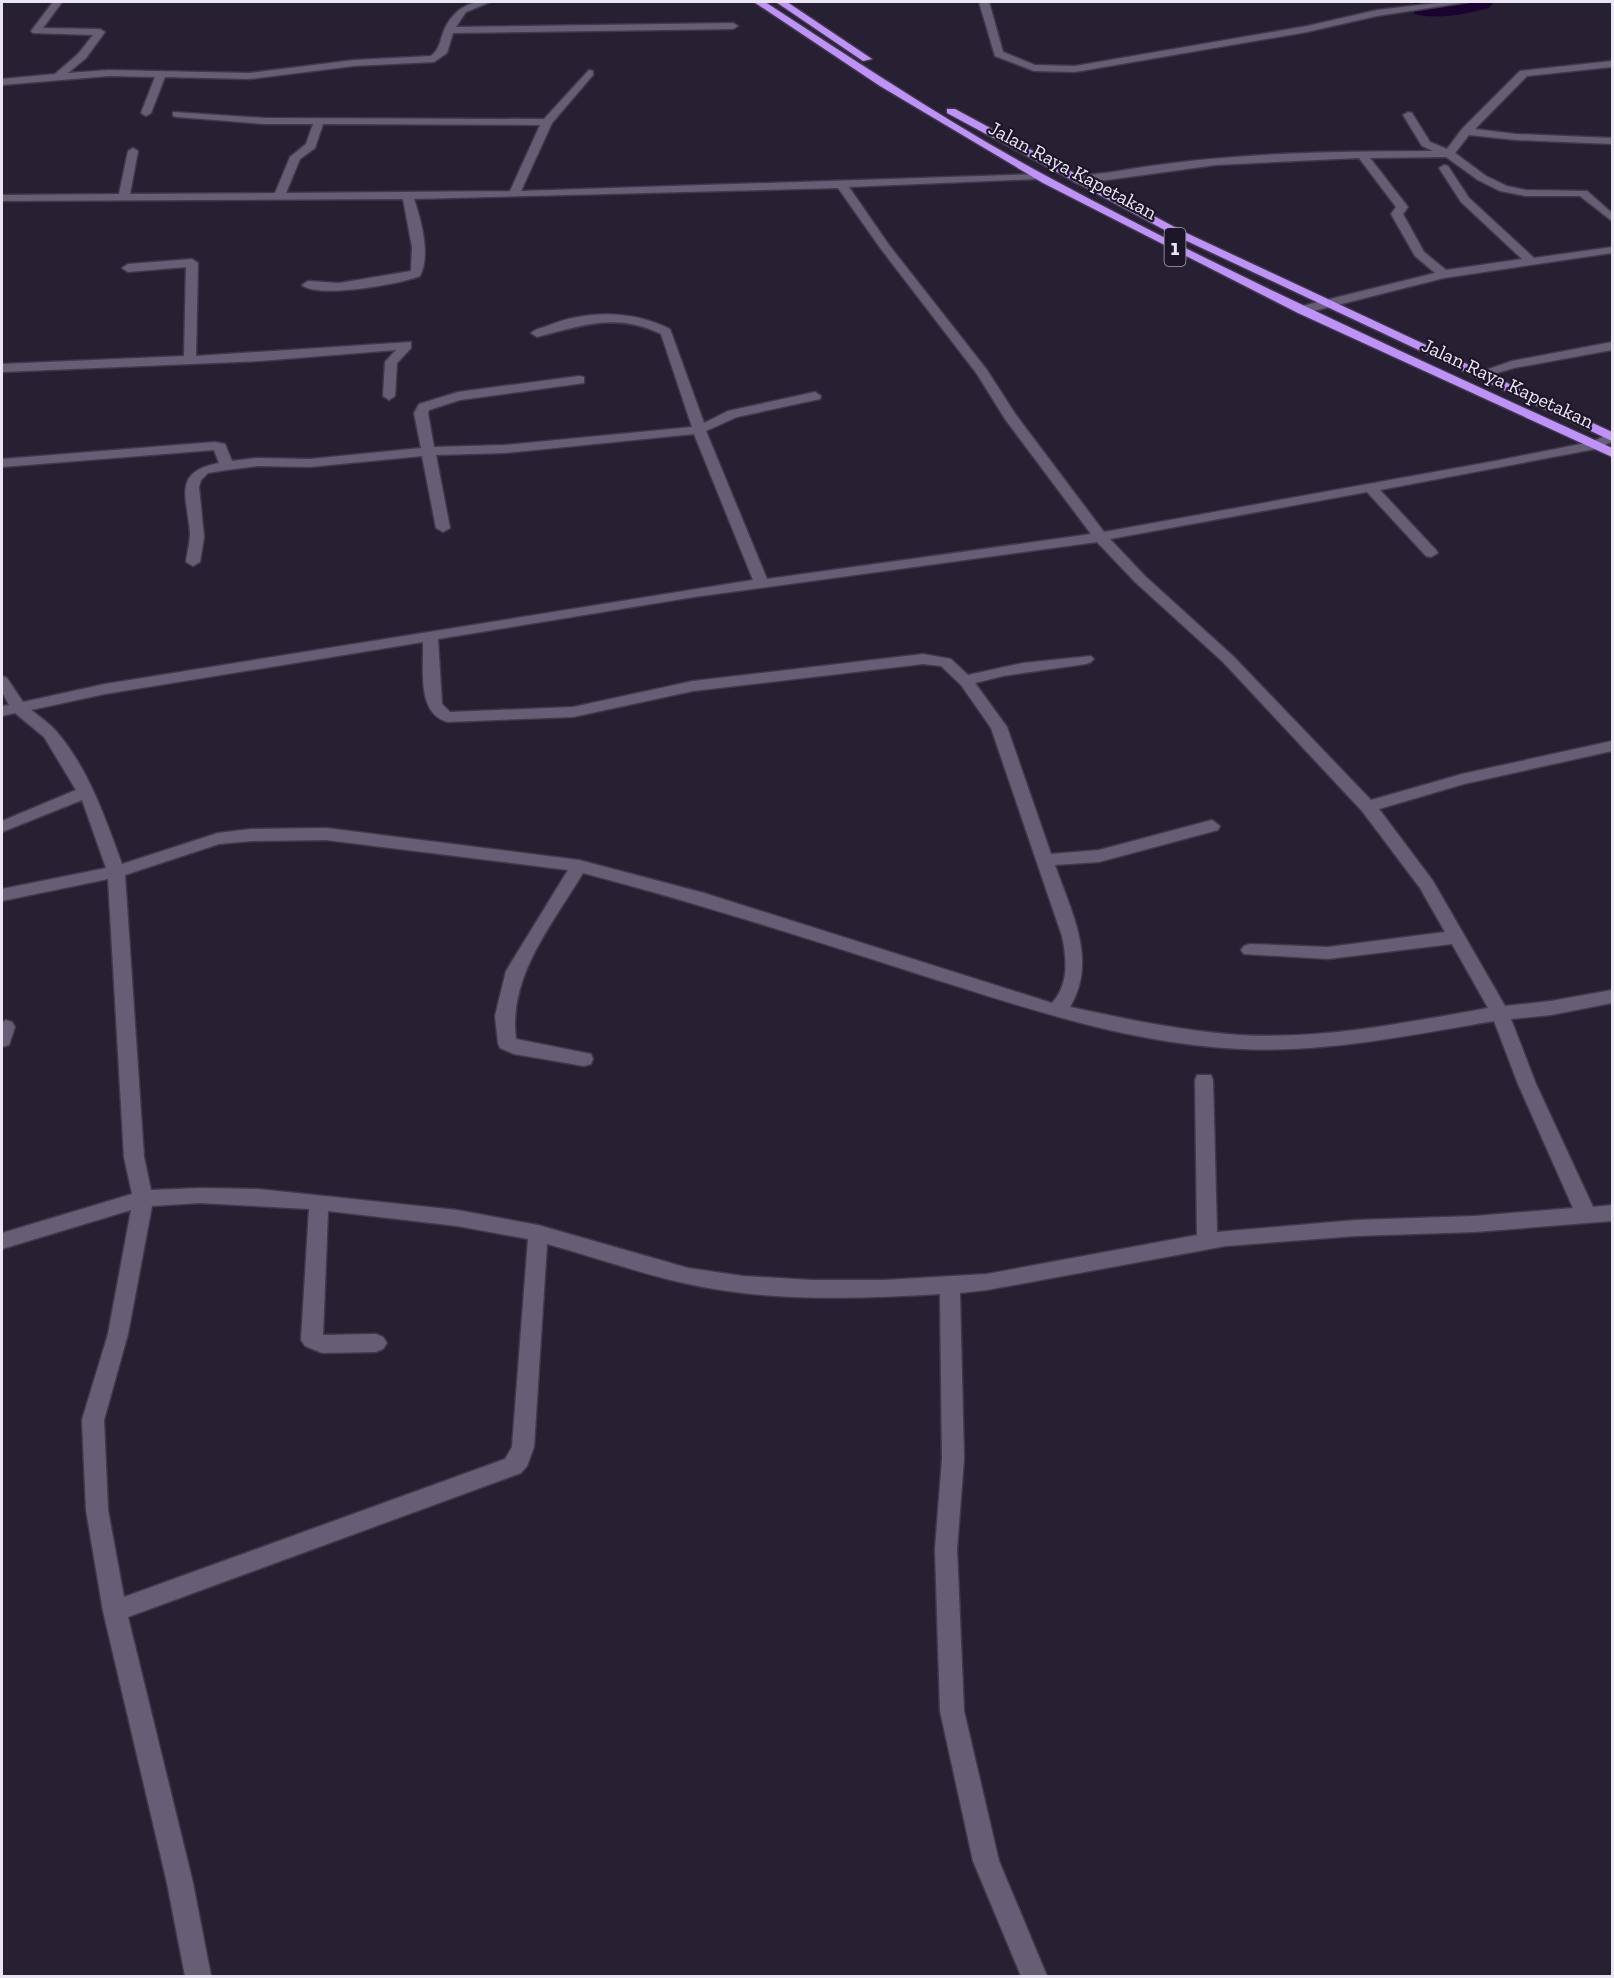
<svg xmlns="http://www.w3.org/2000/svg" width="1614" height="1978" viewBox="0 0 1614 1978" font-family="'Zilla Slab',serif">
  <rect width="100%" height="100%" fill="#271f32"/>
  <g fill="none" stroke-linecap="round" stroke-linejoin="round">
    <path fill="#1a0330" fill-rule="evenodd" d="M 1415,2 L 1494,2 L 1489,8 C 1467,14 1437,20 1415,14 L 1410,8 Z"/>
    <defs>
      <path id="minor" d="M 53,2 L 62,2 L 43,28 L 100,29 L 105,32 L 86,58 L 68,73 L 109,70 L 249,73 L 354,60 L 431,56 C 440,49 440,40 444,30 C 453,11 468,0 490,2 L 466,12 L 456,27 L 733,23 L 738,26 L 733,29 L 453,33 L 447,53 L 434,62 L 354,66 L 249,79 L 165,77 L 151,113 L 146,116 L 141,113 L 155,77 L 109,76 L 2,85 L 2,79 L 55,74 L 78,54 L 93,35 L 33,33 L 31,31 Z
        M 979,2 L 989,2 L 1003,52 L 1035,65 L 1075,66 L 1307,26 L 1377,10 L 1445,2 L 1468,2 L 1377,16 L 1307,32 L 1075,72 L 1034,71 L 995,56 Z
        M 1612,61 L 1612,67 L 1527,76 L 1475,129 L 1516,134 L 1612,138 L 1612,144 L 1516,140 L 1469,135 L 1455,153 L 1486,176 L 1507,186 L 1526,190 L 1587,191 L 1612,213 L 1612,221 L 1580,196 L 1526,196 L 1500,191 L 1478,180 L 1446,157 L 1370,158 L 1408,207 L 1403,214 L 1424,252 L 1446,270 L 1522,259 L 1461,202 L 1439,168 L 1444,165 L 1448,166 L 1469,198 L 1534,258 L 1612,247 L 1612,253 L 1444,278 L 1302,314 L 1298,313 L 1298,307 L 1435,273 L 1415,256 L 1391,214 L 1396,207 L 1359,158 L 1216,165 L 1078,184 L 1072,181 C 1081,174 1100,174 1112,172 C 1218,153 1326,151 1433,151 L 1422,146 L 1403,115 L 1408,112 L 1412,113 L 1430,142 L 1447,149 L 1462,129 L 1520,71 Z
        M 589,70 L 593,71 L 593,75 L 552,123 L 521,191 L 1042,174 L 1042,178 L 1038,179 L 849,187 L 889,245 L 987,370 L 1016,415 L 1104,532 L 1495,461 L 1591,442 L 1612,433 L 1612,442 L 1595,449 L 1380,490 L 1436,550 L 1438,553 L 1431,557 L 1426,556 L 1367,492 L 1110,539 L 1145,576 L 1233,656 L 1371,800 L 1462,774 L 1612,741 L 1612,751 L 1464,784 L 1379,809 L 1433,881 L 1505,1006 L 1551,1001 L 1612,990 L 1612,1003 L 1551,1015 L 1511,1019 L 1536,1084 L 1593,1207 L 1612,1205 L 1612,1221 L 1475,1232 L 1356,1236 L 1226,1246 L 987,1290 L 960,1293 L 964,1459 L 957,1549 L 964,1711 L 999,1861 L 1047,1976 L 1021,1976 L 973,1861 L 940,1711 L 935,1549 L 942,1459 L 940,1294 C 857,1299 770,1302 688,1284 C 641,1274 595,1257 547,1244 L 534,1447 L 527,1466 L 521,1473 L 128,1617 L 193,1883 L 211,1976 L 185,1976 L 167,1883 L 103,1611 L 86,1510 L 82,1420 L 108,1334 L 131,1210 L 2,1249 L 2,1233 L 132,1194 L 124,1157 L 108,879 L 2,901 L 2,889 L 106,868 L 82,800 L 2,832 L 2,821 L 76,790 L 44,737 L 15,713 L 2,716 L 2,706 L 9,705 L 2,692 L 2,676 L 7,678 L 23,702 L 105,684 L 753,580 L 694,434 L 505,453 L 436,455 L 450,528 L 443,532 L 436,528 L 422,456 L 310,467 L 257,466 L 227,470 L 208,473 L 201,480 L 199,487 L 204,537 L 200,562 L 193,566 L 186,562 C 187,553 190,543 190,533 C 187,496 172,472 219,463 L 214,450 L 2,467 L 2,459 L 215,442 L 225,444 L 232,461 L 257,458 L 310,459 L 421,448 L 414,413 L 419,404 L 458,392 L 579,376 L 584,377 L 584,383 L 460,400 L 429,410 L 428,413 L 434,447 L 505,445 L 692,427 L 661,334 C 616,312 582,326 537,337 L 531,333 C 535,329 542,328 547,326 C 587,310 632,310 670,329 L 704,423 L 728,411 L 815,392 L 821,396 L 820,399 L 737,417 L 706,431 L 767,579 L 1091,534 L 1005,419 L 977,374 L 881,249 L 838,188 L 414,199 C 421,220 431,255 420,276 C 400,284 319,299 302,285 L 308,281 L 339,283 L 411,271 L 412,247 L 403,199 L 2,201 L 2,195 L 119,194 L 128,151 L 133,148 L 138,151 L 130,194 L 275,193 L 290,157 L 306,144 L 313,124 L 265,124 L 177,117 L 173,116 L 173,112 L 265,118 L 544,119 ZM 323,124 L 540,125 L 510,191 L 286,193 L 300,159 L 315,148 ZM 1097,542 L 1135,582 L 1223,662 L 1362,811 L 1420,888 L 1445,932 L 1328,947 L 1250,944 L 1244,946 L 1241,950 L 1244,954 L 1328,959 L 1452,944 L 1488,1008 C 1409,1022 1321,1040 1240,1035 C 1182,1031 1126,1019 1070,1007 C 1098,960 1071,912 1055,865 L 1099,862 L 1218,830 L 1220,826 L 1212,820 L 1099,850 L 1051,854 L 1007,727 L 975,683 L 1003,676 L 1086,664 L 1091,662 L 1094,659 L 1091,656 L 1023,663 L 968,675 L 951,659 L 923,654 L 693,681 L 573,707 L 450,712 L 442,704 L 438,639 L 694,597 ZM 423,642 C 424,668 416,714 448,722 L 573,717 L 693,691 L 923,664 L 941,666 L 961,685 L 991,728 L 1062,936 C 1067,960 1069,984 1052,1003 L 704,893 L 579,860 L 326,828 L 251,829 L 218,833 L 122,864 C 105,818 89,769 56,731 C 49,723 39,716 31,710 L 105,694 ZM 326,840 L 568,870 L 506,971 L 495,1016 L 498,1043 L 500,1048 L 514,1054 L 584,1066 L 591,1064 L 593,1059 L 591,1054 L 516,1039 C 508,976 552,925 583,873 C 694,902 803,937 912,972 C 1020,1006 1128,1044 1241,1049 C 1326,1053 1411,1035 1494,1021 L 1518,1084 L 1573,1208 L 1475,1216 L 1356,1220 L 1217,1232 L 1213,1080 L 1211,1075 L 1197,1075 L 1195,1080 L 1197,1235 L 987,1274 L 884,1280 L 812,1280 L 743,1276 L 688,1268 L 538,1225 L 457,1210 L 258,1189 L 200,1188 L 151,1190 L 144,1157 L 125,875 L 219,844 L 251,841 ZM 200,1203 L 309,1209 L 301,1340 L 305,1346 L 322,1353 L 376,1352 L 383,1349 L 387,1343 L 383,1337 L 376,1334 L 323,1335 L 328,1211 L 457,1226 L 528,1239 L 512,1447 L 505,1459 L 124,1597 L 108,1510 L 104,1420 L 128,1334 L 152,1206 Z
        M 192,259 L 198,263 L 196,356 L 411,342 L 411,348 L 397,363 L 395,396 L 389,400 L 383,396 L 385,362 L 396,350 L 260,361 L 2,372 L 2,364 L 184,356 L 186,267 L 128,272 L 122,268 L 128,264 Z
        M 1612,342 L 1612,350 L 1514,368 L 1480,378 L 1474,374 L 1512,361 Z
        M 6,1020 L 12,1022 L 15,1027 L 9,1045 L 2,1047 L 2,1022 Z"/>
      <path id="highway" d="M 754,2 L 765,2 C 859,63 953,126 1052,179 C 1234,277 1424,362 1612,448 L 1612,457 L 1298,313 L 1043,183 L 880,86 Z
        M 776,2 L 787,2 L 872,59 L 863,61 Z
        M 947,109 L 955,109 L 1180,230 L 1612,432 L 1612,441 L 1172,234 L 947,113 Z"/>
    </defs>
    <use href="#minor" stroke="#403949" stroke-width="3"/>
    <use href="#highway" stroke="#403949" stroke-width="3"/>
    <use href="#minor" fill="#665e74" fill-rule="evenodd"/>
    <use href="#highway" fill="#be92f8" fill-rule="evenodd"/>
  </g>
  <g text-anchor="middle" stroke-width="4.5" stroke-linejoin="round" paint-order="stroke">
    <g font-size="20" fill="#e9e5f2" stroke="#1d1528">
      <text transform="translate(1073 170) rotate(28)" y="7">Jalan Raya Kapetakan</text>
      <text transform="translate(1508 383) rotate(25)" y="7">Jalan Raya Kapetakan</text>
    </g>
    <rect fill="#1d1528" stroke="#aca7b5" stroke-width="1.5" x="1164.5" y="228" width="21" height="38" rx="4.5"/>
    <g font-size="22" font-weight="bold" fill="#e9e5f2">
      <text x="1175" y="255">1</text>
    </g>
  </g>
  <rect width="1614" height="1978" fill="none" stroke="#e9e5f2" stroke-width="6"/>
</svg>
